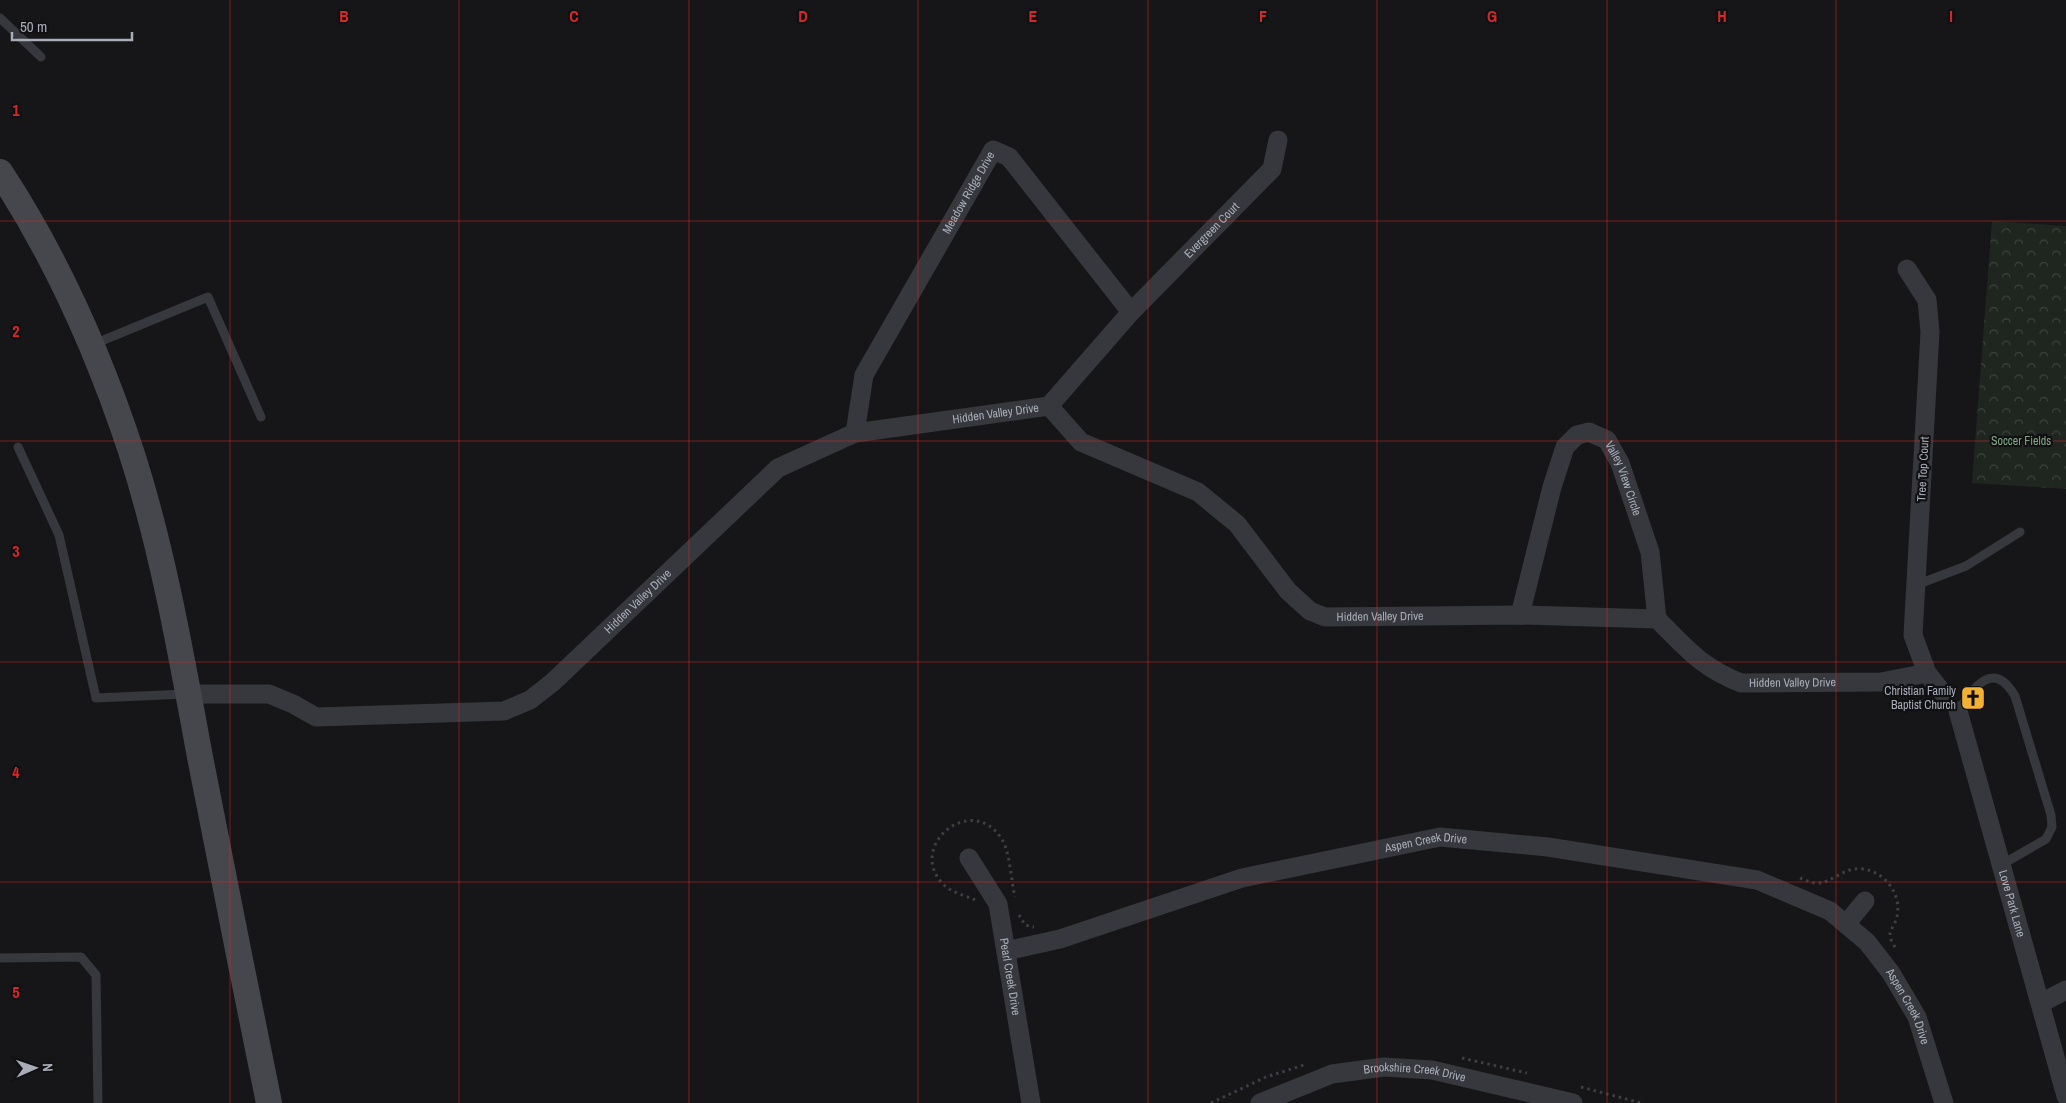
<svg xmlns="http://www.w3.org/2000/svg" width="2066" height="1103" viewBox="0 0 2066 1103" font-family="'Archivo Narrow',sans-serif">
  <defs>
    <pattern id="forest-crowns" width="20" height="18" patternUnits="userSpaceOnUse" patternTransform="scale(1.25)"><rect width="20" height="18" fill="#1e261f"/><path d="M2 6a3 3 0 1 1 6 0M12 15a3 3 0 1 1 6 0" fill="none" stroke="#3c433d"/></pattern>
  </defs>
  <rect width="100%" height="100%" fill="#161618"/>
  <path fill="url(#forest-crowns)" d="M 1992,221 L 2066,226 L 2066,489 L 1972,483 Z"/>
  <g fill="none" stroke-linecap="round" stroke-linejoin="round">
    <path stroke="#3d3f44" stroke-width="3" stroke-dasharray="2.5 4" stroke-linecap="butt" d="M 1800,878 C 1805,880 1810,882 1815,883 C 1831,885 1843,866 1863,869 C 1885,872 1902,894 1897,917 C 1896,923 1890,929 1890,935 C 1890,940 1894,945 1896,949
      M 975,900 C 965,895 952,893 944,885 C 905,847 971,792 1001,838 C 1010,850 1011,881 1015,897
      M 1019,915 L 1025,925 L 1034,927
      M 1462,1058 L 1527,1073
      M 1581,1087 L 1641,1103
      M 1211,1103 L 1266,1077 L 1307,1064"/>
    <path stroke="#37383d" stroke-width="9" d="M 0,18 L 41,57
      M 94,344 L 208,297 L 261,417
      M 18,447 L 59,535 L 96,698 L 186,694
      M 1916,585 L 1966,566 L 2020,532
      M 1958,711 C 1974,687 1993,659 2015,696 L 2051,815 L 2052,827 L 2046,839 L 2001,865
      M 0,958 L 81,957 L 96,975 L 98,1103"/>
    <g stroke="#37383d" stroke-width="19">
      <path d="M 1907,269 L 1927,300 L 1930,332 L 1913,635 L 1927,673 L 1942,692"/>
      <path id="s1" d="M 1131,312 L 1272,169 L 1278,140"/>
      <path id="s2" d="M 1049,406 L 1081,442 L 1198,492 L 1237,524 L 1288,591 L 1310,611 L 1325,617 L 1520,615 L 1657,619 C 1687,649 1701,667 1741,683 L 1881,682 L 1927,673"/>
      <path id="s3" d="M 855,433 L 864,375 L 993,150 L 1009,157 L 1131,312 L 1049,406"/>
      <path id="s4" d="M 1520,615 L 1552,487 L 1565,447 L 1577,435 L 1589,432 L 1607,440 L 1620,463 L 1650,552 L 1657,619"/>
      <path id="s5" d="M 188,694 L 269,694 L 293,704 L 316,717 L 504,711 L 530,700 L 553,682 L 778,468 L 855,433 L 1049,406"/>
      <path id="s6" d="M 1958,711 L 2066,1096"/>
      <path id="s7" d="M 969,858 L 998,904 L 1031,1103"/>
      <path d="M 1846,924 L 1865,901"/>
      <path id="s8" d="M 1006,951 L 1060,939 L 1242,878 L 1440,837 L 1548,847 L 1757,880 L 1830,911 L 1867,942 L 1891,973 L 1917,1017 L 1944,1103"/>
      <path d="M 2041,1003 L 2066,990"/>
      <path id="s9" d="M 1260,1103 L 1332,1074 L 1384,1067 L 1432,1070 L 1573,1103"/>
    </g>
    <path stroke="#45474d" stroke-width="26" d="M 0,172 C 56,257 99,354 131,451 C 163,550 181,654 200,757 C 223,872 245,988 269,1103"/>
  </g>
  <path fill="none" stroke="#d62828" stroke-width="1" stroke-opacity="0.55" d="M 230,0 L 230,1103M 459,0 L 459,1103M 689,0 L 689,1103M 918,0 L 918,1103M 1148,0 L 1148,1103M 1377,0 L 1377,1103M 1607,0 L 1607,1103M 1836,0 L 1836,1103M 0,221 L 2066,221M 0,441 L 2066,441M 0,662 L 2066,662M 0,882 L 2066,882"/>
  <defs>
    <symbol id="church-square" viewBox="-11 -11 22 22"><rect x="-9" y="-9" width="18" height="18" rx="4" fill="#f2b134" stroke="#111113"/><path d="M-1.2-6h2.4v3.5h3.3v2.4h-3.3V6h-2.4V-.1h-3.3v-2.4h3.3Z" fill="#111"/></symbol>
  </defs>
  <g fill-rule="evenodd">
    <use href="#church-square" x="1959" y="684" width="28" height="28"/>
  </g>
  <g text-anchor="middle" stroke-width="4.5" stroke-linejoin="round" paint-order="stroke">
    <g font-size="12" fill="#a8adb8" stroke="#111113">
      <text dy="4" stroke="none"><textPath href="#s3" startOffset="269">Meadow Ridge Drive</textPath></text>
      <text dy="4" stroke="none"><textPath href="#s1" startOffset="115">Evergreen Court</textPath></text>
      <text dy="4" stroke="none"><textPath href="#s5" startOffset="916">Hidden Valley Drive</textPath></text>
      <text transform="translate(1923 469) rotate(-87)" y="4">Tree Top Court</text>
      <text dy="4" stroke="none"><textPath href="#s4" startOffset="265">Valley View Circle</textPath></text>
      <text dy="4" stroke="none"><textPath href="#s5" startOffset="496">Hidden Valley Drive</textPath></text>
      <text dy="4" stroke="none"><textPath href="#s2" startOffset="411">Hidden Valley Drive</textPath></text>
      <text dy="4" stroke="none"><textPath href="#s2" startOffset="846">Hidden Valley Drive</textPath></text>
      <text dy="4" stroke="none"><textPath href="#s8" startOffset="435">Aspen Creek Drive</textPath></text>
      <text dy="4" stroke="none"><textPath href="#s6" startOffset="200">Love Park Lane</textPath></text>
      <text dy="4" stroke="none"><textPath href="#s7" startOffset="128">Pearl Creek Drive</textPath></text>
      <text dy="4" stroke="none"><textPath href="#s8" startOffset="974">Aspen Creek Drive</textPath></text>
      <text dy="4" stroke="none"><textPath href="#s9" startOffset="161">Brookshire Creek Drive</textPath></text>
    </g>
    <g font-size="12" fill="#7fa381" stroke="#111113">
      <text x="2021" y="445">Soccer Fields</text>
    </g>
    <g font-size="12" fill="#a8adb8" stroke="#111113" text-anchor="end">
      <text x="1956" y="695">Christian Family<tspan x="1956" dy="14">Baptist Church</tspan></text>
    </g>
  </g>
  <g font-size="16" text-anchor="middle" font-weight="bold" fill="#d62828" stroke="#111113" stroke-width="4.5" stroke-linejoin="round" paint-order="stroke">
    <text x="344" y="22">B</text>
    <text x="574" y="22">C</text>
    <text x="803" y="22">D</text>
    <text x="1033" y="22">E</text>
    <text x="1263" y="22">F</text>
    <text x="1492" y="22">G</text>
    <text x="1722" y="22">H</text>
    <text x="1951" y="22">I</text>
    <text x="16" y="116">1</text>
    <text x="16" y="337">2</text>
    <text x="16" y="557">3</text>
    <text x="16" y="778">4</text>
    <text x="16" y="998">5</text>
  </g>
  <g transform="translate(35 1068) rotate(88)" stroke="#111113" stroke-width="4" paint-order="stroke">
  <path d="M0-4L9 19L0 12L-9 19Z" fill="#a8adb8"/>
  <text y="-8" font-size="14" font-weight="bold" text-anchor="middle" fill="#a8adb8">N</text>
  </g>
  <path d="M12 32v8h120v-8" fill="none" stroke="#a8adb8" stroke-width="2.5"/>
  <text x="20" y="32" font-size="15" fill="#a8adb8" stroke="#111113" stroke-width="4" paint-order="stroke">50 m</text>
</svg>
